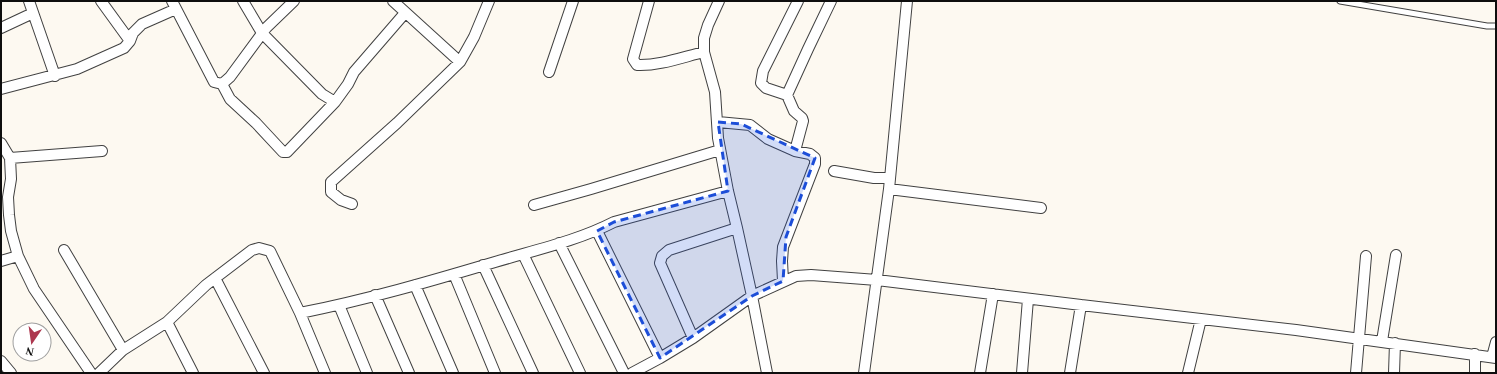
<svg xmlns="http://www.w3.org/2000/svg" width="1497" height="374" viewBox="0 0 1497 374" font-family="Georgia,serif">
  <rect width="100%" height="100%" fill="#fdf9f1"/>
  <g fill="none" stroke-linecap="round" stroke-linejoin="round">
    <defs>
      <path id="lane" d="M 1340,1 L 1487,26 L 1496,26"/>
      <path id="street" d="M 29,1 L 55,76
        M 101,1 L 130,41
        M 172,1 L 214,82 L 222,84 L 230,77 L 266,28 L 294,1
        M 243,1 L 262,33 L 322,94 L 335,102 L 348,84 L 354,72 L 405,13
        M 393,1 L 460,62
        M 649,1 L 633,59 L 637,65 C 659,66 683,57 704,52
        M 719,1 L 708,25 L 704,38 L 704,52 L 715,92 L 718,138 L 728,191 L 737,228 L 752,296 L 767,373
        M 1,28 L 33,13
        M 549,72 L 573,1
        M 222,84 L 230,99 L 256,123 L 283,152 L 287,152 L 335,102
        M 1,89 L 77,69 L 124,48 L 130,41 L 133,33 L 142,24 L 176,9
        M 787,95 L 766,88 L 761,83 L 763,71 L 798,1
        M 718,122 L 750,125 L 768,139 L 795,151 L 803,121 L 802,118 L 794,111 L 787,95 L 808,49 L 831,1
        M 1,143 L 10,158 L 11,179 L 8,197 L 9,215 L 11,231 L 18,256 L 34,289 L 91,373
        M 10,158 L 102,151
        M 834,171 L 874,178 L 889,178
        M 889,189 L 1041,208
        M 352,204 L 341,200 L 331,192 L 331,182 L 397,123 L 460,62 L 474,37 L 489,1
        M 534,205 L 591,189 L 720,150
        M 597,231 L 660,358
        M 559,243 L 624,373
        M 64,250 L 123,350
        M 523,254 L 580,373
        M 1,261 L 18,256
        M 483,265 L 533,373
        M 454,274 L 495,373
        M 215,278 L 264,373
        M 783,281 L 782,261 L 783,247 L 815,164 L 815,158 L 810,154 L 795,151
        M 415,285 L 453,373
        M 375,295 L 409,373
        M 339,305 L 367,373
        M 300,313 L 325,373
        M 167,322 L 193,373
        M 693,338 L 660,263 L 662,256 L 669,250 L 737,228
        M 1382,341 L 1396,255
        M 1492,357 L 1496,342
        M 1,361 L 11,373
        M 99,373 L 123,350 L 167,322 L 206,285 L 252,250 L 259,248 L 270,251 L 300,313 C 366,300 431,281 495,262 C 535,250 577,241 614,222 L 728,191
        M 632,373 L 660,358 L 693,338 L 752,296 L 796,276 L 811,275 L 877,280 L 1081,305 L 1296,330 L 1496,358
        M 864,373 L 889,189 L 907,1
        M 980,373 L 993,294
        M 1022,373 L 1028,299
        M 1070,373 L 1081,305
        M 1188,373 L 1201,319
        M 1356,373 L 1366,256
        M 1394,373 L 1395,343
        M 1475,373 L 1475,354"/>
    </defs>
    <use href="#lane" stroke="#414141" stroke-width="7"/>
    <use href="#street" stroke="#414141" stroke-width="12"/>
    <use href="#lane" stroke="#fff" stroke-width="5"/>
    <use href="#street" stroke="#fff" stroke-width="10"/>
  </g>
  <path fill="#1d4ed8" fill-opacity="0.2" stroke="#1d4ed8" stroke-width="3" stroke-dasharray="8 5" stroke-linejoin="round" d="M 718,122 L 741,124 L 815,158 L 786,237 L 783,281 L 752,296 L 660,358 L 597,231 L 614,222 L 728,191 Z"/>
  <rect width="1497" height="374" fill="none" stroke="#0e0e0e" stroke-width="4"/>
  <g transform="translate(32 342) rotate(193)"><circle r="19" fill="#ffffff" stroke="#9f9f9f"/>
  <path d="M0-3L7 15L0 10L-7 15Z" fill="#ad374f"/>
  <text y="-6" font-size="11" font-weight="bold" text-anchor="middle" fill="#0e0e0e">N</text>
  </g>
</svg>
